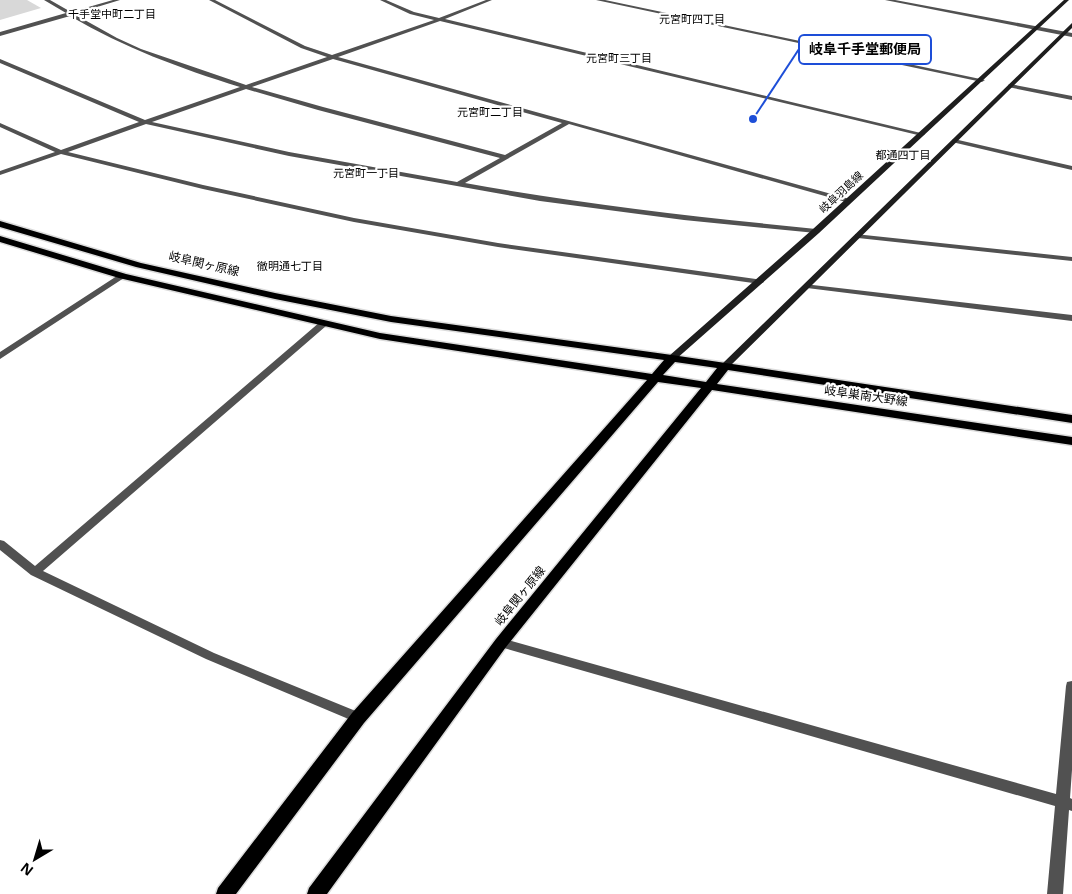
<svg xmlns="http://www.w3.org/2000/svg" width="1072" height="894" viewBox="0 0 1072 894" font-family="'Noto Sans','Noto Sans JP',sans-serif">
  <rect width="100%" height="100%" fill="#fff"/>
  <path fill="#d8d8d8" d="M 0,0 L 27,0 L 41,8 L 0,20 Z"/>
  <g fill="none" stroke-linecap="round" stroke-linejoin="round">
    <defs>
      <path id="primary" d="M 0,221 L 141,263 L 275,293 L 391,316 L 672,355 L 1072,415 L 1072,423 L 728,370 L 717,384 L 1072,437 L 1072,445 L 712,390 L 506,647 L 327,894 L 307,894 L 309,888 L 496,639 L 701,388 L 658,382 L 364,723 L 236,894 L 216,894 L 218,888 L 352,713 L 647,380 L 380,339 L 119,278 L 0,242 L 0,236 L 126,274 L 380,333 L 652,374 L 664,360 L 391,322 L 275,299 L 136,267 L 0,227 ZM 675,362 L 717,368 L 706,382 L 663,375 Z"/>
    </defs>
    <use href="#primary" stroke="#dbdbdb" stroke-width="3"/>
    <path fill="#515151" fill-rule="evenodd" d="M 44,0 L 50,0 L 71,12 L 113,0 L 120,0 L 74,14 L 117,38 L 141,49 L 246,85 L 327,57 L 301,48 L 209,0 L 215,0 L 305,46 L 332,55 L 434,20 L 410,14 L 380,0 L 386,0 L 414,12 L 439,18 L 486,0 L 492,0 L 445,19 L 925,134 L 922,136 L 440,21 L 338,57 L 853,200 L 846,202 L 569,124 L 465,183 C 581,204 698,217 816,229 L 820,231 L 816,233 L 684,220 L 540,201 L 289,156 L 146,124 L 68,152 L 203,185 L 354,218 L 498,243 L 763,280 L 764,282 L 760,284 L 498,247 L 354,222 L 203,189 L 61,154 L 0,175 L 0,171 L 55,152 L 0,127 L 0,123 L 61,150 L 139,122 L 0,63 L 0,59 L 145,120 L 240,87 C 179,68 125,48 70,16 L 0,36 L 0,32 L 66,13 ZM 333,59 L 562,123 L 505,155 L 323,107 L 252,87 ZM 246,89 L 318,110 L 500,158 L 457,182 L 289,152 L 152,122 Z
      M 596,0 L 605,0 L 985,80 L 982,82 Z
      M 1010,84 L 1072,96 L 1072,100 L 1008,87 L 1008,85 Z
      M 954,139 L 1072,166 L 1072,170 L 952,142 L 952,140 Z
      M 855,234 L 1072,257 L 1072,261 L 858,238 L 855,238 Z
      M 120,274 L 123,274 L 127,276 L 0,359 L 0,352 Z
      M 804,284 L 1072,315 L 1072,321 L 807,288 L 804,288 Z
      M 323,321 L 326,322 L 327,324 L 326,326 L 43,571 L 214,653 L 363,714 L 365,718 L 363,722 L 358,723 L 206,659 L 31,575 L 0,550 L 0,540 L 4,541 L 35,566 L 320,322 Z
      M 501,638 L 1056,794 L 1066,686 L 1067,682 L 1072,681 L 1072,770 L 1070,798 L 1072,799 L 1072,811 L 1069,810 L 1063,894 L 1047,894 L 1055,806 L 497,646 L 495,643 L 497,640 Z"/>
    <path fill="#515151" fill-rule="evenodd" d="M 885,0 L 895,0 L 1072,33 L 1072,37 Z"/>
    <path fill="#1e1e1e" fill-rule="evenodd" d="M 1064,0 L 1069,0 L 819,233 L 675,360 L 669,360 L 668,358 L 669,356 L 813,229 Z
      M 1072,23 L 1072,28 L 728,368 L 722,368 L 720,366 L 722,364 Z"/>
    <use href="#primary" fill="#000" fill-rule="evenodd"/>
  </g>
  <g text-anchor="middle" stroke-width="4.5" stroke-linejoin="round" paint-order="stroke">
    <g font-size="11" fill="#000" stroke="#fff">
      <text x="112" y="18">千手堂中町二丁目</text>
      <text x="692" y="23">元宮町四丁目</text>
      <text x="619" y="62">元宮町三丁目</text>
      <text x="490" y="116">元宮町二丁目</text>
      <text x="903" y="159">都通四丁目</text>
      <text x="366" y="177">元宮町一丁目</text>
      <text x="290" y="270">徹明通七丁目</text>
    </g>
    <g font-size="11" fill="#000" stroke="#fff">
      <text transform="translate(841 192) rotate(-43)" y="4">岐阜羽島線</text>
    </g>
    <g font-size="12" fill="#000" stroke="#fff">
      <text transform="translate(204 264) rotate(13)" y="4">岐阜関ヶ原線</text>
      <text transform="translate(866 396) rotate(8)" y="4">岐阜巣南大野線</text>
      <text transform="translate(520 596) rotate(-51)" y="4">岐阜関ヶ原線</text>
    </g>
  </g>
  <path fill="none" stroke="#1d4ed8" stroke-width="2" d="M753 119L799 49"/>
  <circle fill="#1d4ed8" stroke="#fff" stroke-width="2" cx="753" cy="119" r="5"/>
  <rect fill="#fff" stroke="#1d4ed8" stroke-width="2" x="799" y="35" width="132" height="29" rx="5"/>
  <g font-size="14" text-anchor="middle" font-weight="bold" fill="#000">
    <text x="865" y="54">岐阜千手堂郵便局</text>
  </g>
  <g transform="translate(35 859) rotate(218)" stroke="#ffffff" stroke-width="4" paint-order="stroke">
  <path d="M0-4L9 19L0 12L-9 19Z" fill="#000000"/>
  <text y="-8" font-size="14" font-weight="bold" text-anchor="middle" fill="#000000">N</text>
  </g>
</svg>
